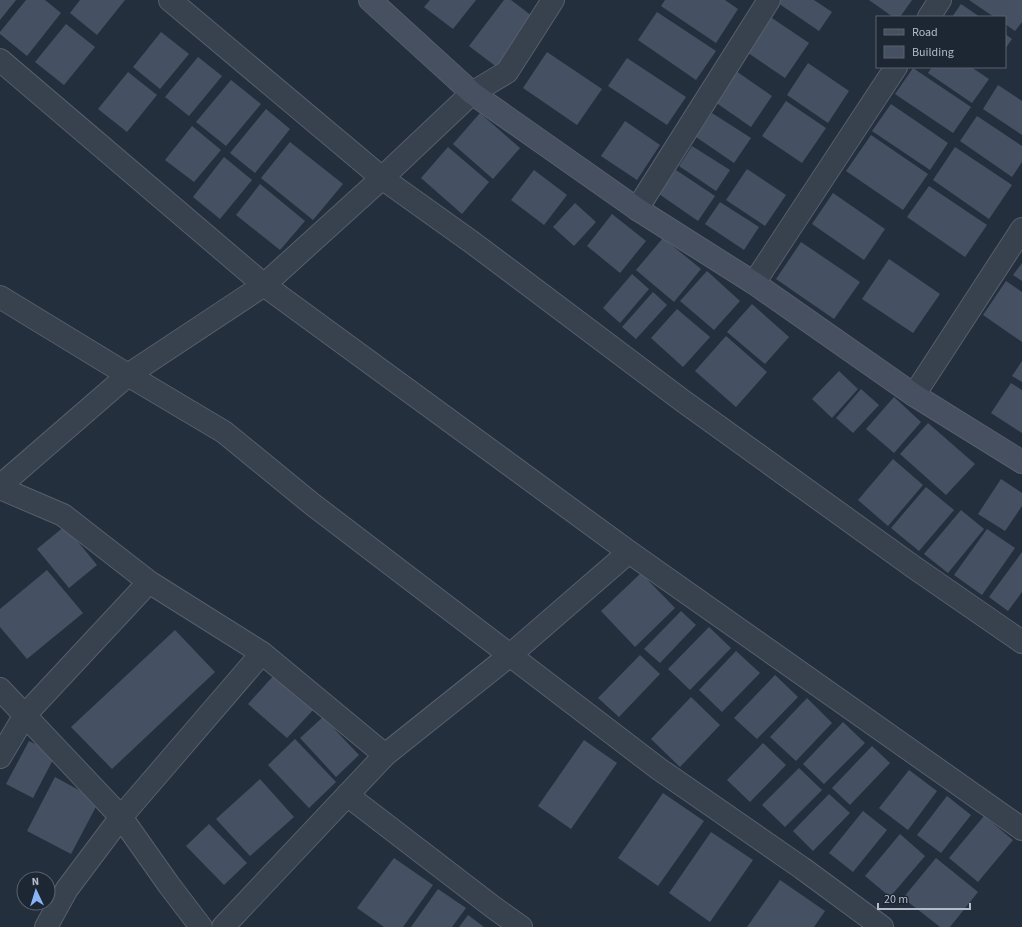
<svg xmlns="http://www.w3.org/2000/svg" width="1022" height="927" viewBox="0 0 1022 927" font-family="'Source Sans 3',sans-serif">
  <rect width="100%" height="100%" fill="#242f3e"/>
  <path fill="#455162" d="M 0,0 L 16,0 L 0,20 Z
    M 26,0 L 45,0 L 61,13 L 27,56 L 0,34 L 0,32 Z
    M 80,0 L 125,0 L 97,35 L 70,13 Z
    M 430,0 L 476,0 L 453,29 L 424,7 Z
    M 504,0 L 511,0 L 536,19 L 498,68 L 469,46 Z
    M 665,0 L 725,0 L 738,9 L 716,43 L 661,6 Z
    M 776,0 L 814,0 L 832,12 L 819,31 L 775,1 Z
    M 869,0 L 912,0 L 900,17 L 893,17 Z
    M 969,0 L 1022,0 L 1022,22 L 1015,31 L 1005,24 L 1005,17 L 994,17 Z
    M 961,4 L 980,17 L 952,17 Z
    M 657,12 L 716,51 L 696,80 L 638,40 Z
    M 769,16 L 809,43 L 785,78 L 745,51 Z
    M 66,24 L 95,47 L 64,85 L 35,62 Z
    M 161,32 L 189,54 L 160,89 L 133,67 Z
    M 1005,34 L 1012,39 L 1005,49 Z
    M 547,52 L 602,89 L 577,125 L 523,88 Z
    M 198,57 L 222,76 L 189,116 L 165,97 Z
    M 627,58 L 686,97 L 667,125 L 608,86 Z
    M 808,63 L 849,91 L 828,123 L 787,95 Z
    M 932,67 L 971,67 L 989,79 L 972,103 L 928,73 Z
    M 913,68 L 971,107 L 953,133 L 895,94 Z
    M 736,71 L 772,96 L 751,127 L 715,102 Z
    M 128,72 L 157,95 L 127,132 L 98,109 Z
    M 231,80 L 261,104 L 226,146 L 196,122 Z
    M 998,85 L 1022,101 L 1022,135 L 983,109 Z
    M 786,101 L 826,128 L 802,163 L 762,136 Z
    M 891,104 L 948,143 L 930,170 L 872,131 Z
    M 266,109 L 290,129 L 255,173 L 230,153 Z
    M 480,113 L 520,148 L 493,179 L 453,144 Z
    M 712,113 L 751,138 L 734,163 L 696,137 Z
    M 977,116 L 1022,146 L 1022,162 L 1012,177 L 960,141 Z
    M 625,121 L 660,145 L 637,180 L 601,156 Z
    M 192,126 L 221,150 L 194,182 L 165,160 Z
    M 871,135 L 928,174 L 903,210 L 846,171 Z
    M 290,142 L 343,184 L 313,220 L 261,178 Z
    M 692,146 L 730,170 L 716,191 L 679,166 Z
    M 448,147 L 489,182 L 462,214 L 421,178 Z
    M 955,147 L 1012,185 L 989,219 L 933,180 Z
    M 224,157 L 252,180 L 220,219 L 193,197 Z
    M 747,169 L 786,195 L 765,226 L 726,200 Z
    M 534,170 L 567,195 L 544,225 L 511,200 Z
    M 676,170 L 715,196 L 698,221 L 659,194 Z
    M 260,184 L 305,221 L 280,250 L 236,215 Z
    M 929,186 L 987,225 L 965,257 L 907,217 Z
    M 833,193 L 885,229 L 864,260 L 812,224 Z
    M 720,202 L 759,227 L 744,250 L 705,224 Z
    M 575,203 L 596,222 L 574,246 L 553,227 Z
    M 612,214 L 646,241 L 620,273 L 587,246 Z
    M 663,238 L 701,269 L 674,302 L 636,270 Z
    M 801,242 L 860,282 L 834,319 L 776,279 Z
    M 889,259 L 940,294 L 913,333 L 862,299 Z
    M 1022,263 L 1022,281 L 1013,275 Z
    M 707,271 L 740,301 L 714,330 L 680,301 Z
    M 632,274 L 649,289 L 620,323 L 603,308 Z
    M 1006,281 L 1022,292 L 1022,342 L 983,315 Z
    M 653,292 L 667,305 L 636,339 L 622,327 Z
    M 752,304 L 789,337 L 765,364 L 727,332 Z
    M 677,309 L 710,337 L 683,367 L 651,338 Z
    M 726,336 L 767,372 L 736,407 L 695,371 Z
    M 1022,361 L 1022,382 L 1012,376 Z
    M 839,371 L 858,389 L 832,418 L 812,399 Z
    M 1011,383 L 1022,390 L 1022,433 L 991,413 Z
    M 861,389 L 879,405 L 853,433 L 836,418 Z
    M 894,397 L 921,422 L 894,453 L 866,429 Z
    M 928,423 L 975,464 L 946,495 L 900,454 Z
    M 893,459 L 923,485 L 888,526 L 858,500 Z
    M 1001,479 L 1022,493 L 1022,506 L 1005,531 L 978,514 Z
    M 926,487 L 954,510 L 919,551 L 891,528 Z
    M 961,510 L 984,529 L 948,573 L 924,554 Z
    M 65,526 L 97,565 L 69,588 L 37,549 Z
    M 987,529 L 1015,548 L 982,595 L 954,575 Z
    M 1022,552 L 1022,592 L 1008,611 L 989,597 Z
    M 47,570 L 83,613 L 27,659 L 0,627 L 0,609 Z
    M 641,573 L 675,608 L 635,647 L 601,611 Z
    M 681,611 L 696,625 L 660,663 L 644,649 Z
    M 709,627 L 731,648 L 690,690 L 668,669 Z
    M 175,630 L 215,672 L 112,769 L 71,727 Z
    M 736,651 L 760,673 L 722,712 L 699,690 Z
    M 640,655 L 660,674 L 619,717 L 598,698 Z
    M 275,674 L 314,709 L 287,738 L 248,704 Z
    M 775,675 L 798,697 L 757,739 L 734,718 Z
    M 691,697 L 720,725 L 680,767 L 651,739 Z
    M 807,698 L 832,723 L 796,761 L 770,737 Z
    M 323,717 L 359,755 L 336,777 L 300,738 Z
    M 843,722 L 865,743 L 824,784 L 803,764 Z
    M 295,739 L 336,782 L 309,808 L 268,765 Z
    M 584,740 L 617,763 L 571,829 L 538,806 Z
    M 29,741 L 56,754 L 33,798 L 6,784 Z
    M 763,743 L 786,765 L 750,802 L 727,780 Z
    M 872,746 L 890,763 L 850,805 L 832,788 Z
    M 799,768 L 822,790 L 785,827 L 762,805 Z
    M 909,770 L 937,791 L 908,830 L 879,808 Z
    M 55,777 L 99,801 L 71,854 L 27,831 Z
    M 260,779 L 294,817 L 250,856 L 216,819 Z
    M 663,793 L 704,821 L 658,886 L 618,858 Z
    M 829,794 L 850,813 L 813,851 L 793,831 Z
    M 947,796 L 971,815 L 941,853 L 917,835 Z
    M 863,811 L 887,830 L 853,872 L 829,853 Z
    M 984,816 L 1013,840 L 978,882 L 949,858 Z
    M 209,824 L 247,863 L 224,885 L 186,846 Z
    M 711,832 L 753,860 L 710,922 L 669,893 Z
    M 900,834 L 925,856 L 890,897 L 865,876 Z
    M 394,858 L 433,885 L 403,927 L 384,927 L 357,908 Z
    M 936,858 L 978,892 L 950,927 L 940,927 L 903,898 Z
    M 780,880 L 825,911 L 814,927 L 747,927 Z
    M 438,889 L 466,908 L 452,927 L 411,927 Z
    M 468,915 L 484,927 L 459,927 Z"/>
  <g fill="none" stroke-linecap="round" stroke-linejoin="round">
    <defs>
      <path id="street" d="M 170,0 L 382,178 L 473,243 L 683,401 L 915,568 L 1022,642
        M 929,17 L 940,0
        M 0,60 L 264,285 L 629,552 L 1022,829
        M 637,209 L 769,0
        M 754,283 L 896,67
        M 0,297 L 128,375 L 224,432 L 312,504 L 659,769 L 802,868 L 882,927
        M 914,395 L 1022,229
        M 0,486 L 128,375 L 264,285 L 382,178 L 472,93 L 507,72 L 553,0
        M 0,488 L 63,515 L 149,582 L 262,653 L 385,755
        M 0,689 L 121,817 L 169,885 L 201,927
        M 0,757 L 25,715 L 149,582
        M 347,795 L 493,907 L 521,927
        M 46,927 L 67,889 L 121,817 L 262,653
        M 223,927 L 385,755 L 509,656 L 629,552"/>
      <path id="secondary" d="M 370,0 L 472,93 L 637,209 L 754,283 L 914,395 L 1022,462"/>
    </defs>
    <use href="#street" stroke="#565f6c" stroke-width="24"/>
    <use href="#secondary" stroke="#565f6c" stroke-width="24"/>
    <use href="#street" stroke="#38414e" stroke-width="22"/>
    <use href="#secondary" stroke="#465061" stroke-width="22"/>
  </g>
  <rect x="876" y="16" width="130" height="52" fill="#1d2633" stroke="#59626f"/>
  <rect x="884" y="29" width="20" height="6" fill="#465061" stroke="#59626f"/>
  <text x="912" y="36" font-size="12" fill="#b4bcc9">Road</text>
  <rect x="884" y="46" width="20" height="12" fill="#455162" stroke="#59626f"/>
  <text x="912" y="56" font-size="12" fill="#b4bcc9">Building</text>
  <g transform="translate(36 891) rotate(356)"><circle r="19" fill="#1d2633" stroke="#59626f"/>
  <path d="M0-3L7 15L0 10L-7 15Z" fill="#8ab4f8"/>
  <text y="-6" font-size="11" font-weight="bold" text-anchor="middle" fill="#b4bcc9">N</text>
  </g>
  <path d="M878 903v6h92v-6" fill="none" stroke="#b4bcc9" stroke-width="2"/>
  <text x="884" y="903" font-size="12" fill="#b4bcc9" stroke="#1d2633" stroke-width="3" paint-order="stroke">20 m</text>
</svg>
